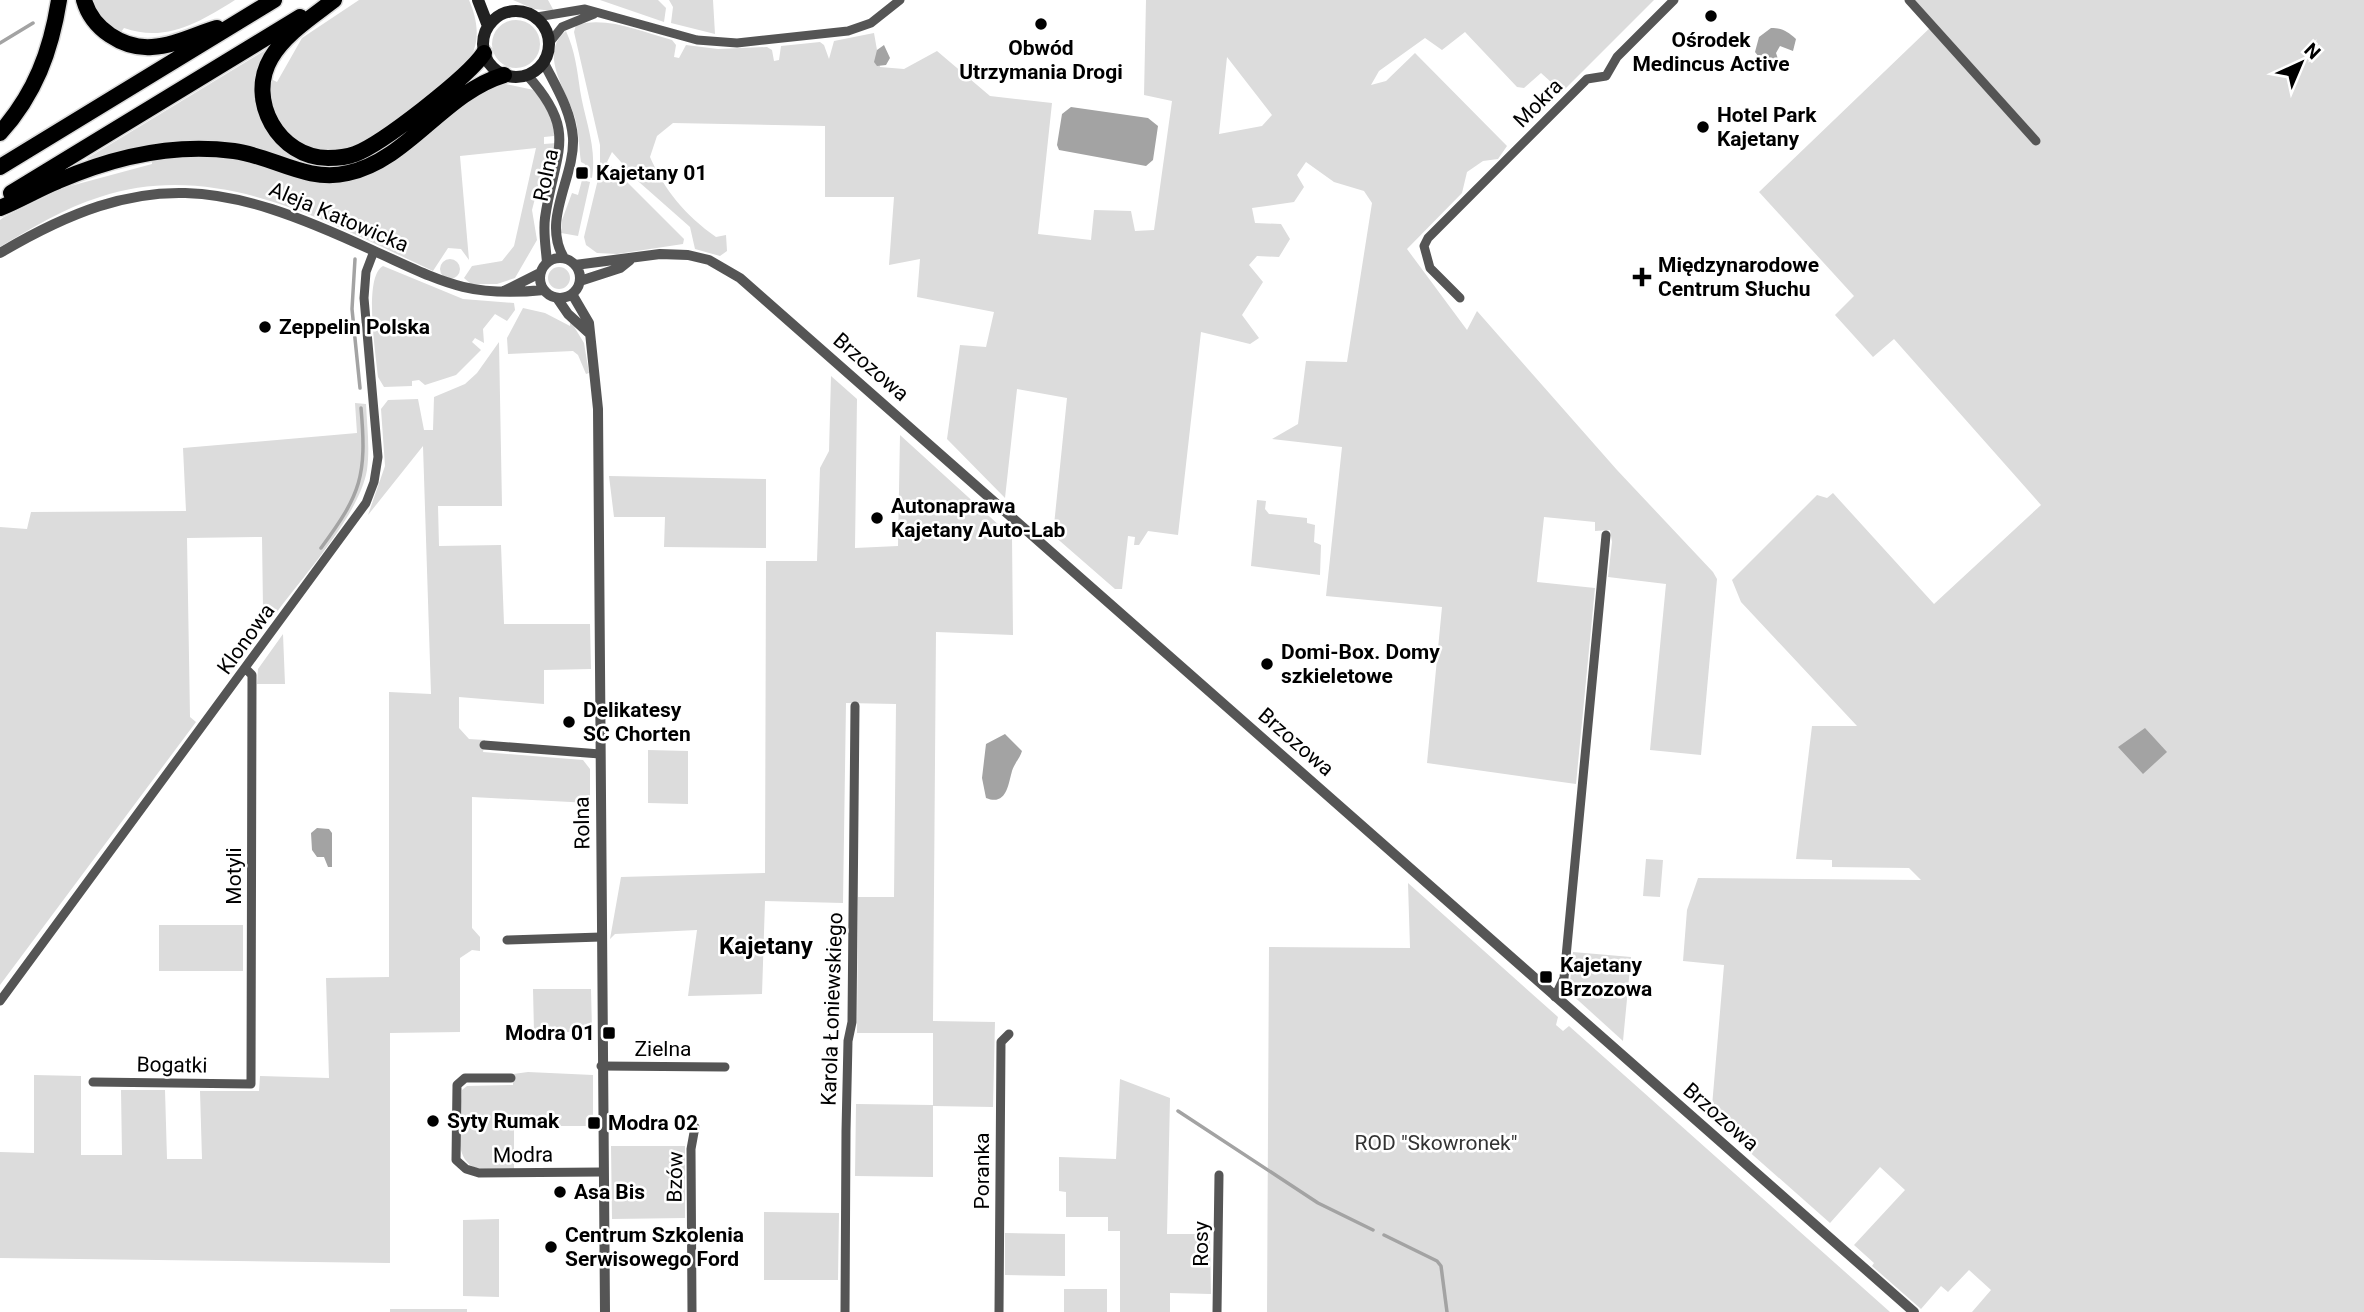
<svg xmlns="http://www.w3.org/2000/svg" width="2364" height="1312" viewBox="0 0 2364 1312" font-family="Roboto,sans-serif">
  <rect width="100%" height="100%" fill="#fff"/>
  <path fill="#dcdcdc" fill-rule="evenodd" d="M 91,0 L 235,0 C 200,22 166,43 124,28 L 121,32 C 107,25 98,14 91,0 Z
    M 359,0 L 469,0 C 479,23 481,46 465,66 C 422,99 346,183 292,136 C 273,120 270,103 271,79 L 277,82 L 302,38 Z
    M 513,0 L 548,0 L 554,11 L 534,9 Z
    M 600,0 L 658,0 L 666,8 L 664,22 Z
    M 669,0 L 713,0 L 715,34 L 671,23 L 673,7 Z
    M 1146,0 L 1654,0 L 1562,92 L 1541,73 L 1524,88 L 1517,87 L 1465,32 L 1442,50 L 1425,38 L 1379,71 L 1371,85 L 1386,81 L 1415,53 L 1507,146 L 1498,159 L 1483,161 L 1467,172 L 1462,193 L 1407,249 L 1467,330 L 1477,311 L 1617,470 L 1713,572 L 1717,579 L 1701,755 L 1650,750 L 1666,584 L 1608,577 L 1612,542 L 1610,530 L 1595,531 L 1595,522 L 1544,517 L 1537,582 L 1595,588 L 1576,784 L 1427,763 L 1442,607 L 1326,596 L 1342,447 L 1272,439 L 1298,424 L 1306,361 L 1347,362 L 1372,203 L 1364,191 L 1334,182 L 1306,162 L 1297,175 L 1304,187 L 1294,202 L 1252,208 L 1255,223 L 1281,224 L 1290,239 L 1279,257 L 1257,256 L 1249,265 L 1263,282 L 1242,315 L 1259,338 L 1250,344 L 1201,332 L 1178,535 L 1148,531 L 1139,545 L 1134,545 L 1135,537 L 1128,536 L 1122,589 L 1115,589 L 1053,535 L 1067,398 L 1017,389 L 1005,498 L 947,439 L 960,345 L 986,347 L 994,312 L 917,297 L 920,259 L 889,265 L 894,197 L 825,197 L 825,126 L 673,123 L 657,136 L 650,157 C 665,191 685,215 716,237 L 726,235 L 727,251 L 720,256 L 695,249 L 690,227 L 639,182 L 612,152 L 607,162 L 684,239 L 683,244 L 617,254 L 597,253 L 586,245 L 584,237 L 600,171 L 600,145 L 574,32 L 576,25 C 608,16 641,32 672,40 L 676,45 L 674,57 L 679,58 L 686,45 L 718,49 L 767,47 L 772,50 L 774,61 L 779,60 L 781,46 L 820,42 L 824,45 L 829,59 L 834,41 L 874,33 L 880,67 L 904,69 L 937,51 L 990,96 L 1052,103 L 1038,234 L 1091,240 L 1094,210 L 1131,211 L 1135,231 L 1154,230 L 1172,101 L 1144,95 ZM 1227,57 L 1272,115 L 1262,126 L 1219,134 Z
    M 1914,0 L 2364,0 L 2364,1312 L 1972,1312 L 1991,1290 L 1969,1270 L 1948,1292 L 1941,1286 L 1921,1309 L 1872,1266 L 1874,1263 L 1854,1245 L 1905,1190 L 1880,1167 L 1830,1223 L 1711,1118 L 1724,965 L 1683,961 L 1687,910 L 1698,878 L 1921,880 L 1909,868 L 1832,867 L 1832,860 L 1796,859 L 1812,726 L 1857,726 L 1741,602 L 1732,580 L 1817,495 L 1827,498 L 1833,493 L 1934,604 L 2041,505 L 1894,339 L 1873,357 L 1835,315 L 1854,296 L 1759,192 L 1935,23 Z
    M492 44a24 24 0 1 1 48 0a24 24 0 1 1-48 0Z
    M 566,31 C 575,51 577,69 580,90 C 585,121 597,146 592,178 L 583,175 L 585,164 L 581,162 C 579,148 579,132 575,118 C 568,92 537,54 566,31 Z
    M 272,46 L 258,104 L 319,163 L 433,113 L 393,145 L 362,163 L 324,170 L 264,153 L 134,151 L 86,159 Z
    M 501,83 L 534,90 L 555,121 L 554,136 L 544,137 L 544,144 L 557,143 L 545,180 L 540,179 L 532,210 L 537,240 L 515,278 L 497,284 L 471,284 L 464,278 L 472,266 L 502,261 L 514,246 L 536,148 L 460,156 L 469,260 L 461,249 L 448,248 L 433,271 C 329,223 218,158 100,197 C 64,208 32,228 0,247 L 0,220 L 4,217 L 63,188 L 152,164 L 152,160 L 205,155 L 237,158 L 326,183 Z
    M 582,180 L 590,182 L 578,236 L 561,233 L 562,220 L 572,193 L 578,195 Z
    M440 269a10 10 0 1 1 20 0a10 10 0 1 1-20 0Z
    M 383,266 L 463,299 L 514,303 L 515,310 L 507,321 L 495,314 L 483,329 L 484,343 L 475,338 L 472,342 L 481,350 L 456,375 L 425,385 L 419,380 L 412,381 L 412,386 L 384,387 L 378,377 C 376,354 363,277 383,266 Z
    M548 278a11 11 0 1 1 22 0a11 11 0 1 1-22 0Z
    M 523,308 L 545,313 L 570,326 L 570,320 L 584,343 L 589,373 L 586,374 L 578,355 L 573,351 L 508,354 L 507,338 Z
    M 499,342 L 502,506 L 438,506 L 439,546 L 501,545 L 504,624 L 590,624 L 591,669 L 544,670 L 544,704 L 459,697 L 459,728 L 469,739 L 485,740 L 483,752 L 583,760 L 590,769 L 590,803 L 472,797 L 472,928 L 480,937 L 480,951 L 472,950 L 460,958 L 460,1032 L 390,1033 L 390,1263 L 0,1258 L 0,1152 L 34,1153 L 34,1075 L 81,1076 L 81,1155 L 122,1155 L 121,1090 L 165,1090 L 167,1159 L 202,1159 L 200,1091 L 259,1091 L 260,1076 L 329,1078 L 326,978 L 389,977 L 389,692 L 431,694 L 423,446 L 368,515 L 385,466 L 381,409 L 388,400 L 418,399 L 424,430 L 433,430 L 434,397 L 465,384 L 477,373 Z
    M 831,376 L 857,399 L 855,548 L 898,546 L 900,435 L 1012,537 L 1013,635 L 936,632 L 933,1021 L 995,1022 L 993,1107 L 933,1106 L 933,1177 L 855,1176 L 856,1104 L 933,1105 L 933,1033 L 857,1033 L 858,897 L 894,897 L 896,704 L 846,703 L 843,903 L 765,901 L 762,994 L 688,996 L 697,930 L 615,934 L 610,939 L 621,877 L 765,873 L 766,561 L 817,561 L 820,468 L 829,451 Z
    M 355,403 L 366,404 C 367,426 370,448 367,470 C 359,516 302,577 274,616 L 263,609 L 262,537 L 187,538 L 190,717 L 196,722 L 0,985 L 0,527 L 27,529 L 31,512 L 186,511 L 183,448 L 357,433 Z
    M 609,476 L 766,479 L 766,548 L 664,547 L 665,517 L 614,517 Z
    M 1257,500 L 1266,501 L 1265,509 L 1269,514 L 1307,518 L 1307,523 L 1315,525 L 1314,542 L 1321,545 L 1320,575 L 1251,566 Z
    M 283,634 L 285,684 L 257,684 L 258,669 Z
    M 648,750 L 688,751 L 688,804 L 648,803 Z
    M 1646,859 L 1663,860 L 1660,897 L 1643,896 Z
    M 1408,883 L 1558,1017 L 1556,1025 L 1563,1031 L 1569,1026 L 1890,1312 L 1267,1312 L 1269,947 L 1410,948 Z
    M 159,925 L 243,925 L 243,971 L 159,971 Z
    M 1573,952 L 1631,957 L 1623,1041 L 1569,992 Z
    M 533,989 L 591,989 L 592,1032 L 534,1032 Z
    M 528,1072 L 593,1075 L 593,1126 L 514,1126 L 514,1169 C 503,1169 491,1171 480,1169 C 449,1164 461,1112 462,1090 L 467,1086 L 513,1085 L 513,1074 Z
    M 1120,1079 L 1170,1098 L 1167,1234 L 1210,1234 L 1211,1294 L 1170,1293 L 1170,1312 L 1120,1312 L 1120,1231 L 1108,1231 L 1108,1217 L 1066,1217 L 1066,1192 L 1059,1191 L 1059,1157 L 1116,1159 Z
    M 611,1146 L 685,1146 L 685,1218 L 612,1219 Z
    M 764,1212 L 839,1213 L 838,1280 L 764,1280 Z
    M 499,1219 L 499,1297 L 463,1296 L 463,1220 Z
    M 1005,1233 L 1065,1234 L 1065,1276 L 1005,1275 Z
    M 1064,1289 L 1107,1289 L 1107,1312 L 1064,1312 Z
    M 390,1309 L 467,1309 L 467,1312 L 390,1312 Z"/>
  <path fill="#a3a3a3" d="M 1771,28 C 1782,28 1787,31 1796,39 L 1793,51 L 1780,46 L 1776,53 L 1778,59 L 1767,67 L 1755,52 L 1759,37 Z
    M 884,45 L 890,58 L 886,65 L 877,66 L 874,62 L 877,50 Z
    M 1071,107 L 1148,118 L 1158,126 L 1153,160 L 1146,166 L 1059,150 L 1057,145 L 1062,114 Z
    M 2145,728 L 2167,752 L 2143,774 L 2118,747 Z
    M 1005,734 L 1022,751 C 1020,758 1014,764 1012,771 C 1008,786 1006,806 986,798 L 982,778 L 986,744 Z
    M 317,828 L 329,829 L 332,833 L 332,867 L 328,867 L 324,857 L 317,857 L 312,850 L 311,833 Z"/>
  <g fill="none" stroke-linecap="round" stroke-linejoin="round">
    <path stroke="#a3a3a3" stroke-width="3.5" d="M 0,43 L 33,23
      M 355,259 L 352,309 L 360,388
      M 321,548 C 361,494 367,476 361,408
      M 1178,1111 L 1318,1203 L 1373,1230
      M 1384,1235 L 1437,1261 L 1441,1266 L 1447,1312"/>
    <defs>
      <path id="motorway" d="M 84,0 C 92,29 123,49 152,47 C 174,46 196,34 217,28
        M 334,0 C 312,17 285,34 271,58 C 246,100 279,158 328,158 C 337,158 347,157 355,154 C 382,144 468,77 484,53
        M 0,133 C 35,94 51,51 59,0
        M 0,167 L 274,0
        M 11,193 L 300,17
        M 0,208 C 20,200 38,189 58,181 C 113,157 174,143 234,151 C 273,156 307,183 348,173 C 408,160 444,93 504,75"/>
    </defs>
    <use href="#motorway" stroke="#dbdbdb" stroke-width="19"/>
    <path stroke="#555" stroke-width="9" d="M 1909,0 L 2036,141
      M 537,17 L 585,9 L 697,40 L 737,43 L 848,31 L 871,23 L 900,0
      M 550,42 L 562,27 L 594,14
      M 1460,298 L 1430,268 L 1424,246 L 1428,238 L 1587,79 L 1606,76 L 1617,57 L 1674,0
      M 484,745 L 600,754
      M 507,940 L 601,937
      M 1555,997 L 1564,978 L 1606,535
      M 0,1001 L 366,503 L 374,482 L 378,457 L 364,298 L 366,272 L 374,251
      M 601,1066 L 725,1067
      M 511,1078 L 465,1078 L 457,1085 L 456,1160 L 466,1169 L 479,1173 L 602,1172
      M 93,1082 L 251,1084 L 252,675 L 246,669
      M 692,1312 L 691,1149 L 695,1127
      M 845,1312 L 846,1131 L 848,1041 L 852,1022 L 855,706
      M 999,1312 L 1001,1042 L 1009,1034
      M 1217,1312 L 1219,1175"/>
    <path stroke="#555" stroke-width="10" d="M 544,63 C 556,87 571,110 573,138 C 575,178 541,220 564,258
      M 527,75 C 580,133 554,152 545,218 C 543,233 546,248 547,263
      M 0,253 C 147,166 223,181 372,250 C 441,281 466,298 544,290
      M540 278a20 20 0 1 1 40 0a20 20 0 1 1-40 0Z
      M 575,265 L 660,254 L 688,255 L 709,260 L 740,278 L 1914,1312
      M 580,281 L 620,268 L 630,260
      M 504,291 L 540,273
      M 572,294 L 589,323 L 598,409 L 605,1312
      M 557,298 L 568,314 L 590,334"/>
    <path stroke="#222" stroke-width="12" d="M 478,0 L 488,26
      M483 44a33 33 0 1 1 66 0a33 33 0 1 1-66 0Z"/>
    <use href="#motorway" stroke="#000" stroke-width="16"/>
  </g>
  <g fill="#000" stroke="#fff" stroke-width="2.5">
    <circle cx="1711" cy="16" r="7"/>
    <circle cx="1041" cy="24" r="7"/>
    <circle cx="1703" cy="127" r="7"/>
    <rect x="575" y="166" width="14" height="14" rx="3.5"/>
    <path d="M1638.5 266.5h7v7h7v7h-7v7h-7v-7h-7v-7h7z"/>
    <circle cx="265" cy="327" r="7"/>
    <circle cx="877" cy="518" r="7"/>
    <circle cx="1267" cy="664" r="7"/>
    <circle cx="569" cy="722" r="7"/>
    <rect x="1539" y="970" width="14" height="14" rx="3.5"/>
    <rect x="602" y="1026" width="14" height="14" rx="3.5"/>
    <circle cx="433" cy="1121" r="7"/>
    <rect x="587" y="1116" width="14" height="14" rx="3.5"/>
    <circle cx="560" cy="1192" r="7"/>
    <circle cx="551" cy="1247" r="7"/>
  </g>
  <g text-anchor="middle" stroke-width="5" stroke-linejoin="round" paint-order="stroke">
    <g font-size="21" font-weight="bold" fill="#000" stroke="#fff" text-anchor="start">
      <text x="1711" y="47" text-anchor="middle">Ośrodek<tspan x="1711" dy="24">Medincus Active</tspan></text>
      <text x="1041" y="55" text-anchor="middle">Obwód<tspan x="1041" dy="24">Utrzymania Drogi</tspan></text>
      <text x="1717" y="122">Hotel Park<tspan x="1717" dy="24">Kajetany</tspan></text>
      <text x="596" y="180">Kajetany 01</text>
      <text x="1658" y="272">Międzynarodowe<tspan x="1658" dy="24">Centrum Słuchu</tspan></text>
      <text x="279" y="334">Zeppelin Polska</text>
      <text x="891" y="513">Autonaprawa<tspan x="891" dy="24">Kajetany Auto-Lab</tspan></text>
      <text x="1281" y="659">Domi-Box. Domy<tspan x="1281" dy="24">szkieletowe</tspan></text>
      <text x="583" y="717">Delikatesy<tspan x="583" dy="24">SC Chorten</tspan></text>
      <text x="1560" y="972">Kajetany<tspan x="1560" dy="24">Brzozowa</tspan></text>
      <text x="595" y="1040" text-anchor="end">Modra 01</text>
      <text x="447" y="1128">Syty Rumak</text>
      <text x="608" y="1130">Modra 02</text>
      <text x="574" y="1199">Asa Bis</text>
      <text x="565" y="1242">Centrum Szkolenia<tspan x="565" dy="24">Serwisowego Ford</tspan></text>
    </g>
    <g font-size="21" fill="#000" stroke="#fff">
      <text transform="translate(1538 103) rotate(-45)" y="7">Mokra</text>
      <text transform="translate(546 175) rotate(-78)" y="7">Rolna</text>
      <text transform="translate(339 217) rotate(23)" y="7">Aleja Katowicka</text>
      <text transform="translate(871 367) rotate(41)" y="7">Brzozowa</text>
      <text transform="translate(246 639) rotate(-54)" y="7">Klonowa</text>
      <text transform="translate(1296 742) rotate(41)" y="7">Brzozowa</text>
      <text transform="translate(582 823) rotate(-91)" y="7">Rolna</text>
      <text transform="translate(234 876) rotate(-90)" y="7">Motyli</text>
      <text transform="translate(832 1009) rotate(-88)" y="7">Karola Łoniewskiego</text>
      <text x="663" y="1056">Zielna</text>
      <text transform="translate(172 1065) rotate(1)" y="7">Bogatki</text>
      <text transform="translate(1721 1117) rotate(41)" y="7">Brzozowa</text>
      <text transform="translate(523 1155) rotate(-1)" y="7">Modra</text>
      <text transform="translate(982 1171) rotate(-90)" y="7">Poranka</text>
      <text transform="translate(675 1177) rotate(-89)" y="7">Bzów</text>
      <text transform="translate(1201 1244) rotate(-90)" y="7">Rosy</text>
    </g>
    <g font-size="21" fill="#333" stroke="#fff">
      <text x="1436" y="1150">ROD "Skowronek"</text>
    </g>
    <g font-size="24" font-weight="bold" fill="#000" stroke="#fff">
      <text x="766" y="954">Kajetany</text>
    </g>
  </g>
  <g transform="translate(2301 63) rotate(44)" stroke="#ffffff" stroke-width="5" paint-order="stroke">
  <path d="M0-5L12 26L0 18L-12 26Z" fill="#000000"/>
  <text y="-10" font-size="19" font-weight="bold" text-anchor="middle" fill="#000000">N</text>
  </g>
</svg>
